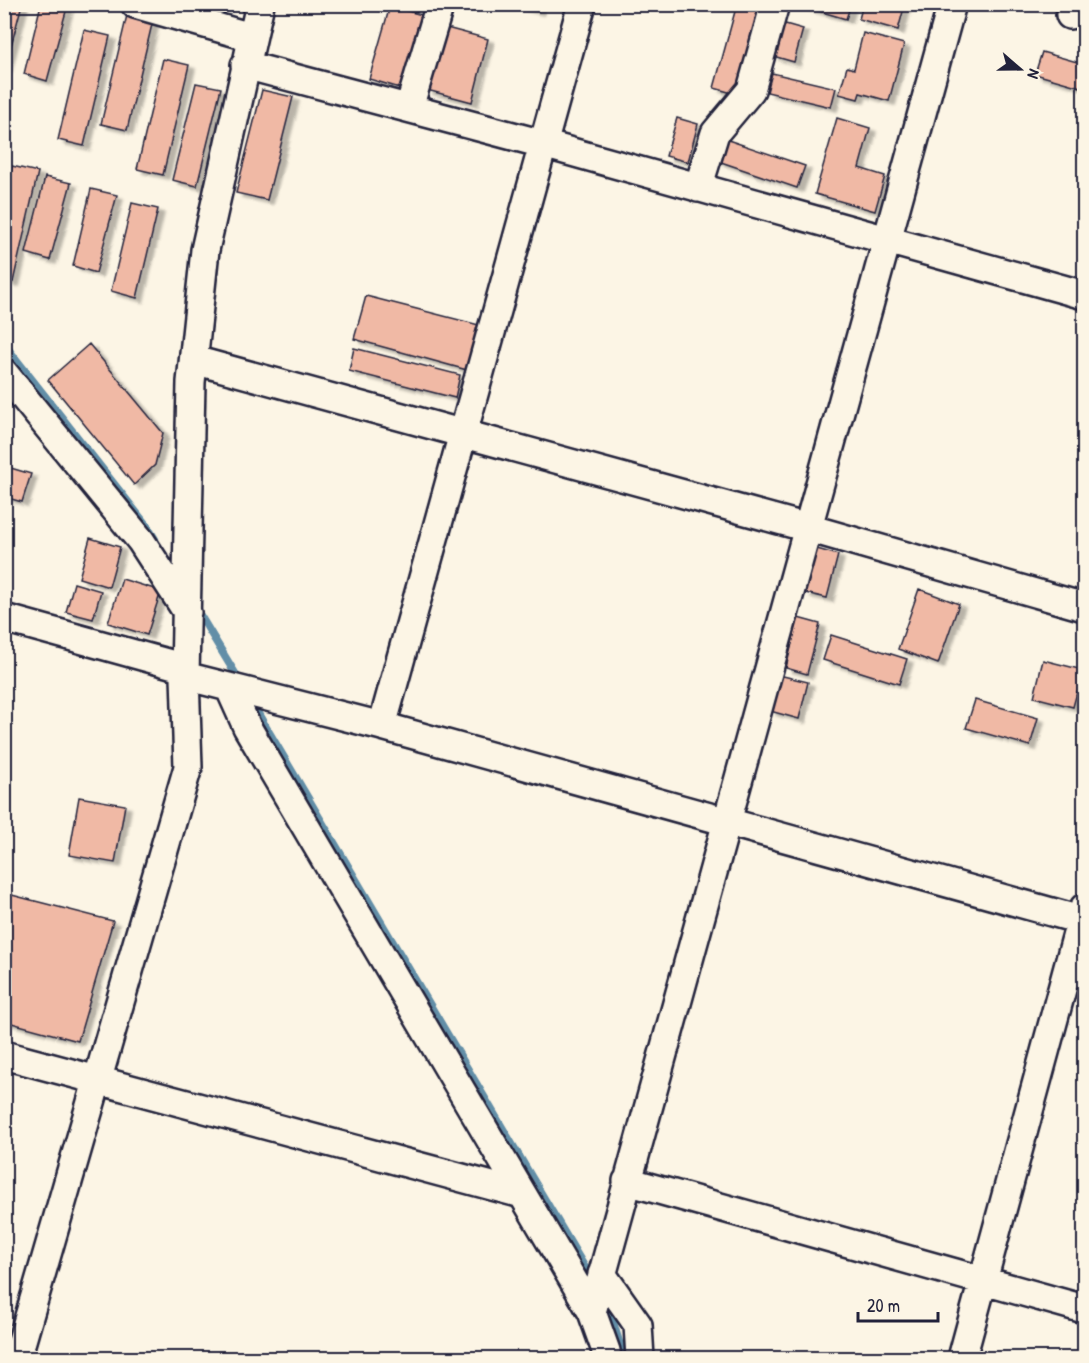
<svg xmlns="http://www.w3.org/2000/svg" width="1089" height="1363" viewBox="0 0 1089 1363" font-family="'Patrick Hand',sans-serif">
  <defs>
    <filter id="shadow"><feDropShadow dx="6" dy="4" stdDeviation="1.5" flood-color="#0004"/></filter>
  </defs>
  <rect width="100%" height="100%" fill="#fcf5e5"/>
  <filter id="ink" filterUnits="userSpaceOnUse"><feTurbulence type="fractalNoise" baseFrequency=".0167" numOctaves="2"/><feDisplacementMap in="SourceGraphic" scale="12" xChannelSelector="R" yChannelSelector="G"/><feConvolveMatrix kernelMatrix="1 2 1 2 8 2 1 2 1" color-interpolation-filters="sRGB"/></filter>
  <g filter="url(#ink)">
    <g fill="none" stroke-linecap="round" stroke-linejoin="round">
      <path stroke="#628ea7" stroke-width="8" d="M 4,344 L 147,526 L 155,539
        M 195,607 L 241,683
        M 250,700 L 594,1283
        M 602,1300 L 612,1319 L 624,1358"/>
    </g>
    <path fill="#f0b9a5" stroke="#22223b" stroke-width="1.5" filter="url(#shadow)" d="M 4,4 L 22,4 L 5,69 L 4,69 Z
      M 41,4 L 68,4 L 47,81 L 24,74 Z
      M 511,4 L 539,4 L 538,11 Z
      M 737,4 L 760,10 L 736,94 L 714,88 Z
      M 795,4 L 851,4 L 846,19 Z
      M 863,4 L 905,4 L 898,30 L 859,19 Z
      M 390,6 L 422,15 L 400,88 L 369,79 Z
      M 127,15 L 153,20 L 127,130 L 101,124 Z
      M 782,23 L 803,29 L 794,62 L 773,56 Z
      M 443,27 L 488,39 L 472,102 L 427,90 Z
      M 84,30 L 110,36 L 84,146 L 58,140 Z
      M 863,33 L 904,44 L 889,101 L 860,93 L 858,99 L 839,94 L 847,67 L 854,69 Z
      M 1042,52 L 1084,64 L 1084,88 L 1035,74 Z
      M 163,59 L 189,65 L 163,175 L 137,169 Z
      M 772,73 L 836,88 L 831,107 L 767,92 Z
      M 196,83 L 221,88 L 197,186 L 172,180 Z
      M 262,90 L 293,97 L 267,200 L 236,193 Z
      M 677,118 L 698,124 L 688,162 L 666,156 Z
      M 837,118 L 870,128 L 859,168 L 885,176 L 875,211 L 815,194 Z
      M 725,139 L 805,166 L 797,188 L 718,161 Z
      M 12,166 L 38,172 L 13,282 L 4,280 L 4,199 Z
      M 45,177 L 71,183 L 50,260 L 26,253 Z
      M 91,189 L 117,195 L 96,273 L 73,266 Z
      M 132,203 L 158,209 L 137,298 L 111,291 Z
      M 366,296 L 479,325 L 467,370 L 354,339 Z
      M 89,344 L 163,433 L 155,465 L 134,485 L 48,380 Z
      M 354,348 L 460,375 L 455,398 L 349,371 Z
      M 4,466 L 31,474 L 22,502 L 4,497 Z
      M 90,538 L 120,547 L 109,587 L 79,578 Z
      M 817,549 L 838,555 L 827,598 L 805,593 Z
      M 122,579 L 161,591 L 147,635 L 108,623 Z
      M 74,583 L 101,591 L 93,619 L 66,612 Z
      M 919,589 L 959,604 L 938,664 L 898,649 Z
      M 798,618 L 820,624 L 807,674 L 786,668 Z
      M 831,635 L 907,659 L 899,684 L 823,660 Z
      M 1043,660 L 1083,670 L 1073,707 L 1034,697 Z
      M 779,675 L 808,682 L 799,719 L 770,711 Z
      M 975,700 L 1038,718 L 1030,746 L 966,728 Z
      M 79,797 L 125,805 L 115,863 L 69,855 Z
      M 4,893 L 113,921 L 78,1041 L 4,1021 Z"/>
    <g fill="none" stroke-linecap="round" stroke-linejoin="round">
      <defs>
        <path id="street" d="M 135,4 L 251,37
          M 1070,15 L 1073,4
          M 245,65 L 543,144 L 1084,295
          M 409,108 L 440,4
          M 698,188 L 715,133 L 751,90 L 775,4
          M 194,360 L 808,528 L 1084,607
          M 4,373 L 141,541 L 187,612
          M 4,618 L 185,668
          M 185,676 L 382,726 L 1084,921
          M 229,687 L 247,727 L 592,1312 L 606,1351 L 607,1358
          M 382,726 L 582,4
          M 4,1055 L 522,1194
          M 627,1181 L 1084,1309
          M 602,1274 L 638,1325 L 640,1358
          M 592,1312 L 952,4
          M 17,1358 L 188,767 L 185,676 L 191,382 L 205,250 L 260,4
          M 962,1358 L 1084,908"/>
      </defs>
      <use href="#street" stroke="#22223b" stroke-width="32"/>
      <use href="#street" stroke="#fcf5e5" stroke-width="27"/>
    </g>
  </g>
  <rect width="1089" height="1363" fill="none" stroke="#fcf5e5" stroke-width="24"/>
  <rect x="12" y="12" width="1065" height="1339" fill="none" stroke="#22223b" stroke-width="2" filter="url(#ink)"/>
  <g transform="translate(1020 69) rotate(110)" stroke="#fcf5e5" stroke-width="4.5" paint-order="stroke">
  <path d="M0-4.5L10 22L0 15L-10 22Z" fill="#22223b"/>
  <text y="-9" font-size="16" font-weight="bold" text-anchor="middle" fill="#22223b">N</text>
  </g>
  <path d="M858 1312v9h80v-9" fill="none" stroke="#22223b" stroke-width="3"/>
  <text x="867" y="1312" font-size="18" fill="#22223b" stroke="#fcf5e5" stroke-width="4.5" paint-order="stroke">20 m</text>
</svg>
